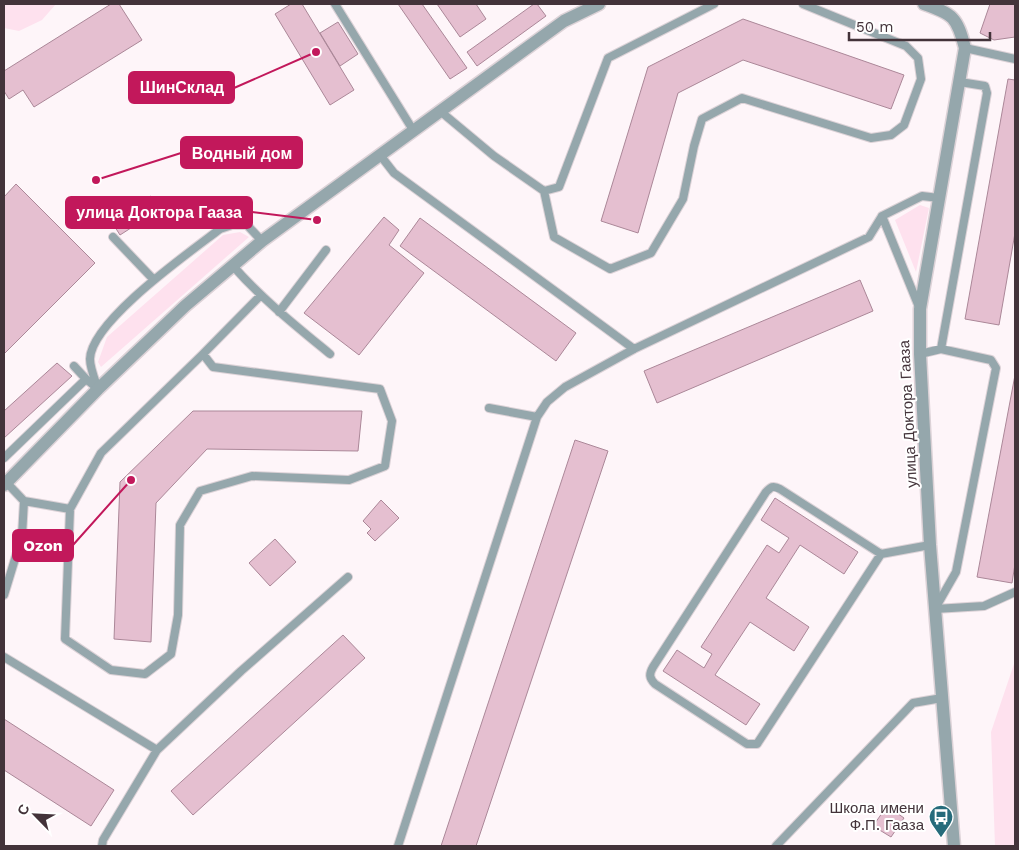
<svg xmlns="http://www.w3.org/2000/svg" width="1019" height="850" viewBox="0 0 1019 850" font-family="'Work Sans',sans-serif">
  <rect width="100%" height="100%" fill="#fef5f9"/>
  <path fill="#fee1ee" d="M 4,4 L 56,4 L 42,20 L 19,31 L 4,28 Z
    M 920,205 L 929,208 L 916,272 L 895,220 Z
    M 240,232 L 249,237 L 101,367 L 98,362 L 107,337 L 223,235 Z
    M 1015,661 L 1015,846 L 995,846 L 991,732 Z"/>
  <path fill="#e5bfd0" stroke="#ab8798" d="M 111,4 L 119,4 L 142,40 L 34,107 L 23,90 L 9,99 L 4,91 L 4,71 Z
    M 291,4 L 302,4 L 354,90 L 330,105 L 275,14 Z
    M 398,4 L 422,4 L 467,68 L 450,79 Z
    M 437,4 L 476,4 L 486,19 L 460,37 Z
    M 534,4 L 537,4 L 546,16 L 477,66 L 467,52 Z
    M 990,4 L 1015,4 L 1015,37 L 994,40 L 980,33 Z
    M 743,19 L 904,75 L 891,109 L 743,60 L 678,93 L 638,233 L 601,221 L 648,67 Z
    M 338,22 L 358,54 L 340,66 L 320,33 Z
    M 1008,79 L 1015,80 L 1015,233 L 999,325 L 965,319 Z
    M 16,184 L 95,263 L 4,354 L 4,197 Z
    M 151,196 L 159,210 L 120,235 L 115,227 L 130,217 L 127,212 Z
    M 384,217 L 399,230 L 389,245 L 424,273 L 359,355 L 304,313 Z
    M 420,218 L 576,333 L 556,361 L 400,246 Z
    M 860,280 L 873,311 L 657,403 L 644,371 Z
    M 57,363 L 72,376 L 4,438 L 4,411 Z
    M 1015,375 L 1015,564 L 1012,583 L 977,577 Z
    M 193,411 L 362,411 L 358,451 L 207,449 L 156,503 L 151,642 L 114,639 L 120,482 Z
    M 575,440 L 608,451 L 476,846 L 441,846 Z
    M 775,498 L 858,552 L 844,574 L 800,545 L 766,598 L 809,627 L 794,651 L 750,622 L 715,675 L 760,704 L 746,725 L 663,671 L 677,650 L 704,668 L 712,654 L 701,647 L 767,545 L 779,553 L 789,538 L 761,520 Z
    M 381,500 L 399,518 L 375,541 L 367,533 L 371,529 L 363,521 Z
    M 275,539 L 296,562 L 270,586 L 249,563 Z
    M 343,635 L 365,658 L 193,815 L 171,791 Z
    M 4,719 L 114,790 L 91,826 L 4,770 Z
    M 887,806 L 904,818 L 891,837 L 873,826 Z"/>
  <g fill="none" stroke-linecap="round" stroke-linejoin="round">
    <defs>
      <path id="service" d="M 335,4 L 413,130
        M 965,48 L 1015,59
        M 440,111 L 494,156 L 544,191 L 554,237 L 610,269 L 651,253 L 683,199 L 694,146 L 702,119 L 742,98 L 871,138 L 891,135 L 904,125 L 921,79 L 918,58 L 906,46 L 803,4
        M 380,155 L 394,173 L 634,349
        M 544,191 L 559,187 L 608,58 L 714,4
        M 231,208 L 247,225
        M 882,216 L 919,307
        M 113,237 L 154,280
        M 233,266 C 262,299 296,326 330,354
        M 279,312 L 326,250
        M 941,349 L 987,93 L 985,86 L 960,82
        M 203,354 L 101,453 L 70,509 L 65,639 L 111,670 L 145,674 L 171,654 L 178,615 L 180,525 L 200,491 L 252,476 L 349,480 L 385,466 L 392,421 L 380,389 L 213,367 L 203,354 L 261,295
        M 920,354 L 941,349 L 991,360 L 996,368 L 956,572 L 936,607
        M 74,366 L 86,379
        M 98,389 C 95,380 90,368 90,359 C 91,321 190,252 220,229 L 232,225 L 247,225 L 262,241
        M 489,408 L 537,417
        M 4,458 L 86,379 L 98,389
        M 24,501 L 70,509
        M 881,554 L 757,744 L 747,744 L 655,684 C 649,678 649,674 653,667 L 766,492 C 771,487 773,485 780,489 L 881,554 L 930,545
        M 4,595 L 22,536 L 24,501 L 6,482
        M 935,609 L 984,606 L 1015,592
        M 4,657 L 157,750 L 241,671 L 348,577
        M 102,846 L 103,840 L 157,750
        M 398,846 L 537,417 L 547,402 L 565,387 L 634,349 L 869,237 L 882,216 L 922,196 L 939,198
        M 776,846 L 913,703 L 942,698"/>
      <path id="minor" d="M 924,4 C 953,14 957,17 965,48 L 920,309 L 920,354 L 930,545 L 954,846
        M 4,485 L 98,389 L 185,306 L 262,241 L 564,21 L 599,4"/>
    </defs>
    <use href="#service" stroke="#dcd2d7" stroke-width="10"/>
    <use href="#minor" stroke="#dcd2d7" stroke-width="15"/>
    <use href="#service" stroke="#95a7ac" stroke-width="8"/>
    <use href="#minor" stroke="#95a7ac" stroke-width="12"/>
  </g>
  <defs>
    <symbol id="bus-pin" viewBox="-11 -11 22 30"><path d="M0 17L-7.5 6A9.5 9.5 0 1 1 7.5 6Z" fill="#266b7b" stroke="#fff"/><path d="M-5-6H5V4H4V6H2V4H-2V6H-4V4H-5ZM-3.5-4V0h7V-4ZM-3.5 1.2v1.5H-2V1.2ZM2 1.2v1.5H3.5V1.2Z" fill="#fff"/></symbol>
  </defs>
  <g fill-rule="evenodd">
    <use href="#bus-pin" x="927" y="803" width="28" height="38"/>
  </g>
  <g text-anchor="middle" stroke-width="4" stroke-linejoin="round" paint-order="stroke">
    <g font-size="15" fill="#43333a" stroke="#fff">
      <text transform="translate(908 414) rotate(-93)" y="5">улица Доктора Гааза</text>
    </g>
    <g font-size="15" fill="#43333a" stroke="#fff" text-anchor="end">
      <text x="924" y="813">Школа имени<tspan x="924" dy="17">Ф.П. Гааза</tspan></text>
    </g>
  </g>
  <path fill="none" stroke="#c2185b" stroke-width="2" d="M316 52L234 88M96 180L181 153M317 220L252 212M131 480L73 545"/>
  <g fill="#c2185b" stroke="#fff" stroke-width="2">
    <circle cx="316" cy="52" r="5"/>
    <circle cx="96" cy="180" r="5"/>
    <circle cx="317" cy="220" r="5"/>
    <circle cx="131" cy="480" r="5"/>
  </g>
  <g fill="#c2185b" stroke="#c2185b" stroke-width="2">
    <rect x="129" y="72" width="105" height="31" rx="5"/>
    <rect x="181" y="137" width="121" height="31" rx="5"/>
    <rect x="66" y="197" width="186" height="31" rx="5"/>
    <rect x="13" y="530" width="60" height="31" rx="5"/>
  </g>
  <g font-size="16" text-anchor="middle" font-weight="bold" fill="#fff">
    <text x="182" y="93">ШинСклад</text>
    <text x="242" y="159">Водный дом</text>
    <text x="159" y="218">улица Доктора Гааза</text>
    <text x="43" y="551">Ozon</text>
  </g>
  <rect width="1019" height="850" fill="none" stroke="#43333a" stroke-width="10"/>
  <g transform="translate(35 815) rotate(294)" stroke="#ffffff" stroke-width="4" paint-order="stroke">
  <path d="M0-4L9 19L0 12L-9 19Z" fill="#43333a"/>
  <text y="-8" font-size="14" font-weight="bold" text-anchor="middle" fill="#43333a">С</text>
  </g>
  <path d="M849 32v8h141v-8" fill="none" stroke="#43333a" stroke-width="2.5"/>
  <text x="856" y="32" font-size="15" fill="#43333a" stroke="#ffffff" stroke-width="4" paint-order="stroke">50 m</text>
</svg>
